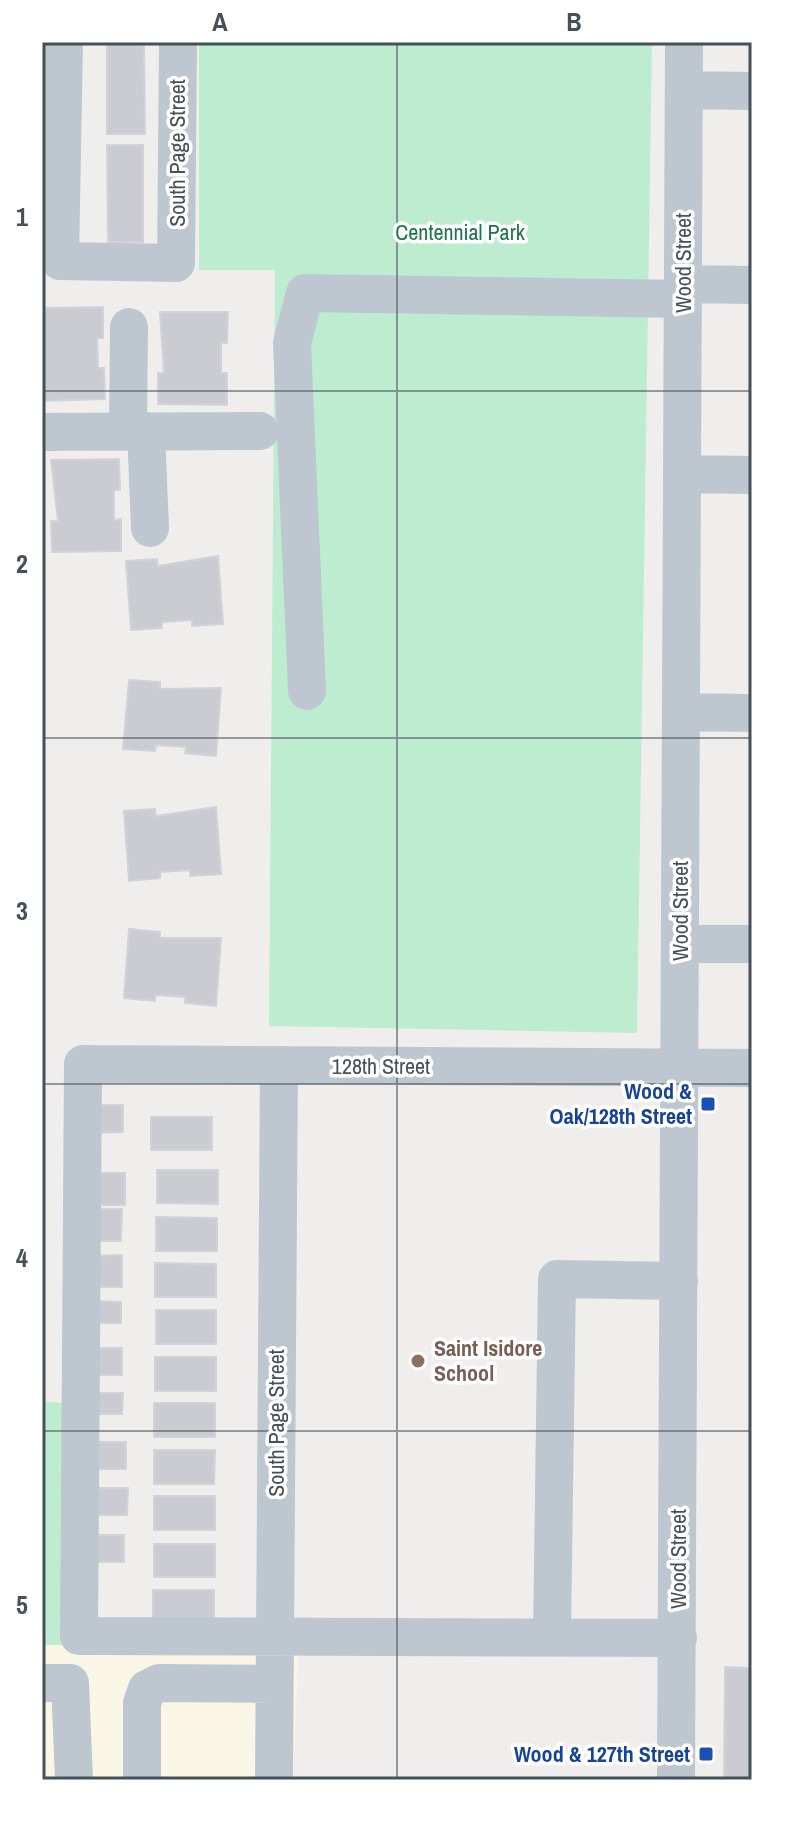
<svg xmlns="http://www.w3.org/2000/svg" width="794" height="1822" viewBox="0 0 794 1822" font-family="'Archivo Narrow',sans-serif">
  <rect width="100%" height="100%" fill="#f0eded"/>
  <path fill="#faf6e6" d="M 299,1643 L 293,1780 L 42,1780 L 42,1645 Z"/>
  <path fill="#bdecd1" d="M 199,42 L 652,42 L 637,1033 L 269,1026 L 275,270 L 199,270 Z
    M 42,1401 L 69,1404 L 63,1645 L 42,1645 Z"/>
  <path fill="#caccd2" stroke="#d1d3d9" stroke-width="2" d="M 107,42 L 144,42 L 145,134 L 107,134 Z
    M 107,145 L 143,145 L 143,242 L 108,242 Z
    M 103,307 L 103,338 L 97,338 L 98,368 L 104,368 L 105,399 L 42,401 L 42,308 Z
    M 160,312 L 228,312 L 227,343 L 221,343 L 221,373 L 227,373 L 227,405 L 158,404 L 158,373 L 164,373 Z
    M 119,459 L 120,490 L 114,490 L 114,520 L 121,519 L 121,551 L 52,552 L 51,521 L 58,521 L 51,460 Z
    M 218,556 L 223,624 L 192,626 L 192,620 L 162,622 L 162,628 L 131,630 L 126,561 L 157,559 L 158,566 Z
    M 129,680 L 160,682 L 160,689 L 221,688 L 216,756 L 185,753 L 186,747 L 156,745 L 155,751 L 123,749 Z
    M 216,807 L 221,874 L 190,876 L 190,870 L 160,872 L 160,878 L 129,881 L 124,811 L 155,809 L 156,816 Z
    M 129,929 L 160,932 L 160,938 L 221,938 L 216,1006 L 185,1003 L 185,997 L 155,995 L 155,1001 L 124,998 Z
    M 91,1105 L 123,1105 L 123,1132 L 91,1133 Z
    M 151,1117 L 212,1117 L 212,1150 L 151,1150 Z
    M 157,1170 L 218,1170 L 218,1204 L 157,1203 Z
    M 94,1173 L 125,1173 L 125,1205 L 94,1205 Z
    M 90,1209 L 122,1209 L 121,1241 L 90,1241 Z
    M 156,1217 L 217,1218 L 217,1251 L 156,1251 Z
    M 122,1255 L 122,1287 L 92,1287 L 92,1256 Z
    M 155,1263 L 216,1264 L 216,1297 L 155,1297 Z
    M 94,1301 L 121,1302 L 121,1323 L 93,1323 Z
    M 156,1310 L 216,1310 L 216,1344 L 156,1344 Z
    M 91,1348 L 122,1348 L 122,1375 L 91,1375 Z
    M 155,1357 L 216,1357 L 216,1391 L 155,1391 Z
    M 95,1393 L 123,1393 L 122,1414 L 95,1414 Z
    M 154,1403 L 215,1403 L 215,1437 L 154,1437 Z
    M 95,1442 L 126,1442 L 126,1469 L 95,1469 Z
    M 154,1450 L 215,1450 L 214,1484 L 154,1484 Z
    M 96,1488 L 128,1488 L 127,1515 L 96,1515 Z
    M 154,1496 L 215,1496 L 215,1530 L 154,1530 Z
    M 93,1535 L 124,1535 L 124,1562 L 93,1562 Z
    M 154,1544 L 215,1544 L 215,1577 L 154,1577 Z
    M 153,1590 L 214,1590 L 214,1624 L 153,1624 Z
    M 725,1667 L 752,1668 L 752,1780 L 724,1780 Z"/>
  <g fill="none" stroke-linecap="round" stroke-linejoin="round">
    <path stroke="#bec7cf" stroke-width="38" d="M 64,42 L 60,261 L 176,263 L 178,42
      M 684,90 L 752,91
      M 683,284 L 752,285
      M 128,429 L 129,327
      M 146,431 L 150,528
      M 42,432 L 260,431
      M 682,474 L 752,475
      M 307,691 L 292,343 L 305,293 L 683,299
      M 681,712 L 752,713
      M 680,944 L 752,944
      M 552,1635 L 557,1279 L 679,1281
      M 678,1638 L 79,1636 L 83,1064 L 752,1068
      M 42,1683 L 70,1683 L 74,1780
      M 142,1780 L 142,1703 L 147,1689 L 159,1683 L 274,1684
      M 274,1780 L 279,1065
      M 676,1780 L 684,42"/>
  </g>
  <path fill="none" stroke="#465059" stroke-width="2" stroke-opacity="0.55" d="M 397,42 L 397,1780M 42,391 L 752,391M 42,738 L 752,738M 42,1084 L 752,1084M 42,1431 L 752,1431"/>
  <g fill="#1a4fb4" stroke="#fff" stroke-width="3">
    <rect x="700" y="1096" width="16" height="16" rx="4"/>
    <rect x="698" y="1746" width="16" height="16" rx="4"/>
  </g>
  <circle fill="#8d6e63" stroke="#fff" stroke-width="3" cx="418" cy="1361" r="8"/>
  <g text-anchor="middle" stroke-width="7" stroke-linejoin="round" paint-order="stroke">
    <g font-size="22" fill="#465059" stroke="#fff">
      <text transform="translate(177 153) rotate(-90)" y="8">South Page Street</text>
      <text transform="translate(683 263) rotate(-90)" y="8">Wood Street</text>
      <text transform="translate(680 911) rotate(-90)" y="8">Wood Street</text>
      <text x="381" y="1074">128th Street</text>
      <text transform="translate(276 1423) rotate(-90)" y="8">South Page Street</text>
      <text transform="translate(678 1559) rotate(-90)" y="8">Wood Street</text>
    </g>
    <g font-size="22" fill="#1b764d" stroke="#fff">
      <text x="460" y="240">Centennial Park</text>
    </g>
    <g font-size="22" font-weight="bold" fill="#164399" stroke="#fff" text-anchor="end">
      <text x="692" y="1099">Wood &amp;<tspan x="692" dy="25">Oak/128th Street</tspan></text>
      <text x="690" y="1762">Wood &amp; 127th Street</text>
    </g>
    <g font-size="22" font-weight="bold" fill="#785e54" stroke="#fff" text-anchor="start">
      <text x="434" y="1356">Saint Isidore<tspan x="434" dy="25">School</tspan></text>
    </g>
  </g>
  <rect width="794" height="1822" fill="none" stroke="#ffffff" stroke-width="88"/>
  <rect x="44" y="44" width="706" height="1734" fill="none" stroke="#465059" stroke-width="3"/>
  <g font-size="26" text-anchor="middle" font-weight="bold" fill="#465059">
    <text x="220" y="31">A</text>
    <text x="574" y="31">B</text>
    <text x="22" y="226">1</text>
    <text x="22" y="573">2</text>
    <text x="22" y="920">3</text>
    <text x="22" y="1267">4</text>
    <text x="22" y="1614">5</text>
  </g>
</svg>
